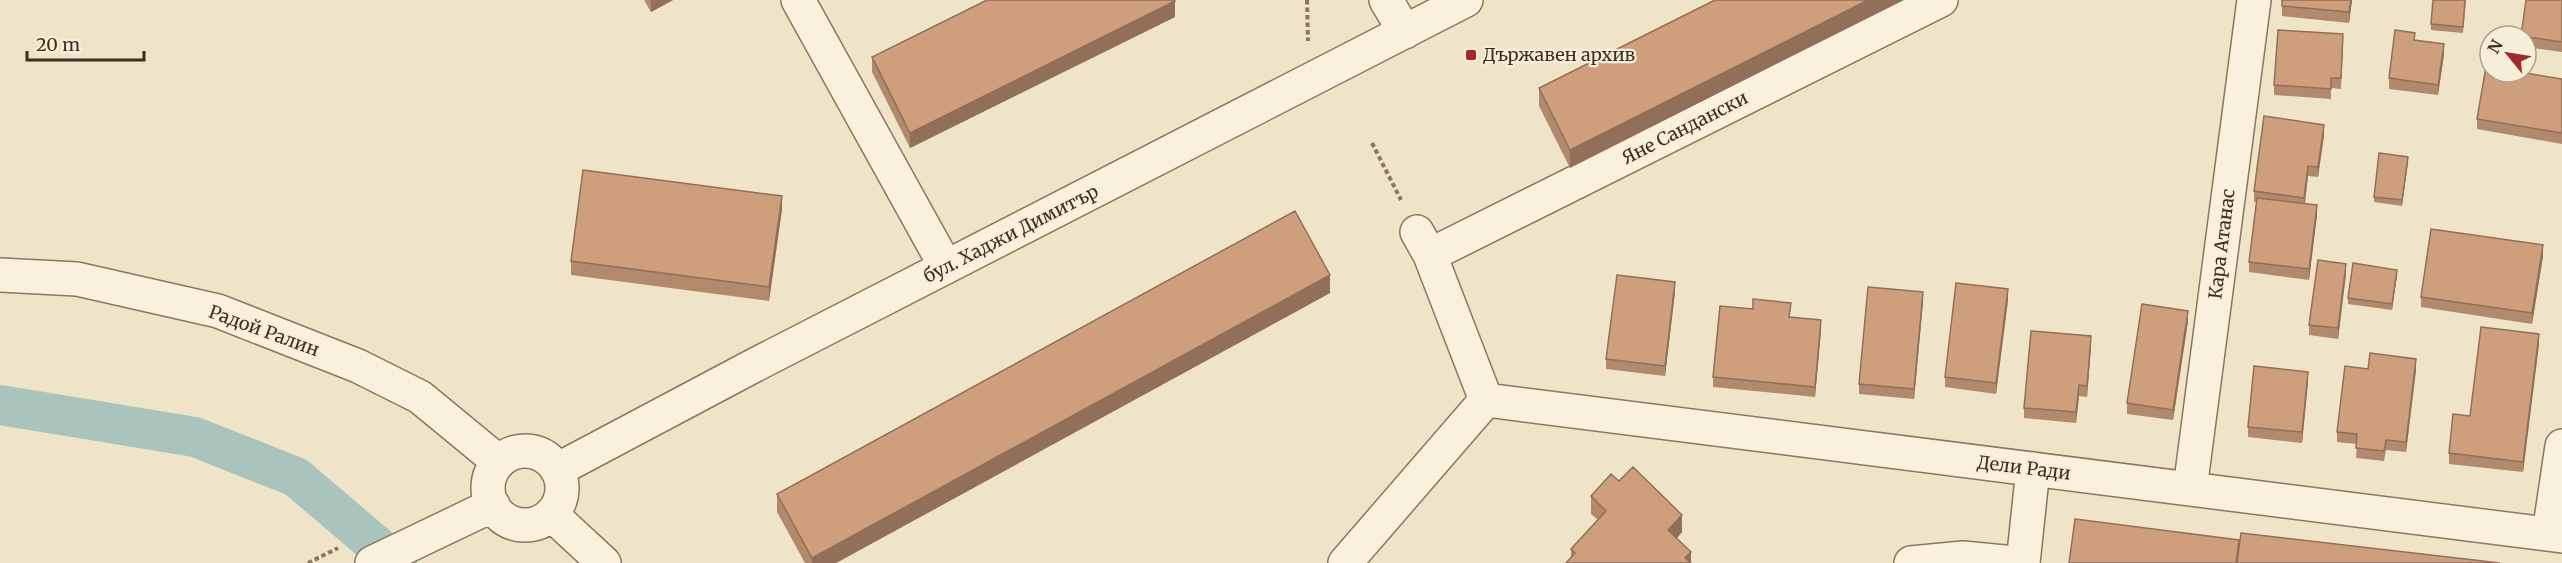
<svg xmlns="http://www.w3.org/2000/svg" width="2562" height="563" viewBox="0 0 2562 563" font-family="Merriweather,serif">
  <rect width="100%" height="100%" fill="#f0e4c8"/>
  <g fill="none" stroke-linecap="round" stroke-linejoin="round">
    <path stroke="#a9c4bc" stroke-width="40" d="M 0,405 L 195,437 L 296,477 L 397,563"/>
    <defs>
      <path id="minor" d="M 798,0 L 946,267
        M 1386,0 L 1405,32
        M 1417,232 L 1430,255 L 1486,400
        M 1430,255 L 1941,0
        M 0,275 L 77,279 L 218,311 L 358,366 L 420,397 L 499,462
        M 1486,400 L 2562,536
        M488 488a37 37 0 1 1 74 0a37 37 0 1 1-74 0Z
        M 557,470 L 753,366 L 1466,0
        M 2190,489 L 2254,0
        M 551,514 L 604,563
        M 2549,534 L 2562,446
        M 372,563 L 493,505
        M 1345,563 L 1486,400
        M 1911,563 L 1963,558 L 2014,563
        M 2023,563 L 2033,469"/>
    </defs>
    <use href="#minor" stroke="#8d765c" stroke-width="36"/>
    <path stroke="#8d765c" stroke-width="4" stroke-dasharray="4.5 3" stroke-linecap="butt" d="M 1307,0 L 1308,41
      M 1372,143 L 1401,200
      M 308,563 L 338,548"/>
    <use href="#minor" stroke="#faf1dc" stroke-width="33"/>
  </g>
  <path fill="#b2896c" d="M 644,0 L 673,0 L 651,12 Z
    M 1715,0 L 1570,168 L 1539,106 L 1539,88 Z
    M 2352,0 L 2349,23 L 2282,16 L 2282,6 Z
    M 2466,0 L 2463,33 L 2431,30 L 2431,24 Z
    M 2562,0 L 2562,52 L 2526,47 L 2526,36 Z
    M 1175,17 L 910,148 L 872,72 L 872,57 Z
    M 2415,40 L 2444,54 L 2438,95 L 2389,89 L 2389,78 Z
    M 2343,45 L 2341,89 L 2331,88 L 2331,99 L 2274,95 L 2274,85 Z
    M 2490,72 L 2562,79 L 2562,144 L 2477,129 L 2477,119 Z
    M 2324,135 L 2318,177 L 2308,176 L 2305,203 L 2317,215 L 2309,280 L 2249,272 L 2249,262 L 2257,202 L 2254,202 L 2254,191 Z
    M 2408,162 L 2402,206 L 2374,202 L 2374,197 Z
    M 782,209 L 769,301 L 571,275 L 571,261 Z
    M 2543,256 L 2532,324 L 2421,307 L 2421,297 Z
    M 2346,274 L 2338,339 L 2309,335 L 2309,325 Z
    M 2397,275 L 2392,310 L 2348,304 L 2348,298 Z
    M 1675,292 L 1665,376 L 1606,369 L 1606,359 Z
    M 1330,293 L 836,563 L 805,563 L 777,512 L 777,494 Z
    M 2008,300 L 1996,394 L 1945,387 L 1945,377 Z
    M 1923,302 L 1914,399 L 1859,394 L 1859,384 Z
    M 1790,317 L 1821,330 L 1815,397 L 1713,387 L 1713,377 Z
    M 2188,321 L 2173,420 L 2127,414 L 2127,403 Z
    M 2539,344 L 2523,472 L 2449,464 L 2449,453 L 2470,416 Z
    M 2091,346 L 2087,397 L 2079,396 L 2076,423 L 2024,418 L 2024,408 Z
    M 2368,369 L 2416,370 L 2406,452 L 2386,450 L 2384,461 L 2356,458 L 2357,444 L 2337,442 L 2337,432 Z
    M 2308,382 L 2302,443 L 2248,437 L 2248,427 Z
    M 1619,481 L 1682,532 L 1677,538 L 1571,557 L 1571,549 L 1598,520 L 1591,514 L 1591,496 Z"/>
  <path fill="#916f58" d="M 651,0 L 673,0 L 651,12 Z
    M 1868,0 L 1903,0 L 1570,168 L 1570,150 Z
    M 2351,0 L 2352,0 L 2349,23 L 2349,12 Z
    M 1175,1 L 1175,17 L 910,148 L 910,133 Z
    M 2444,44 L 2444,54 L 2438,95 L 2438,85 Z
    M 2324,125 L 2324,135 L 2318,177 L 2318,167 Z
    M 2408,157 L 2408,162 L 2402,206 L 2402,200 Z
    M 2308,166 L 2308,176 L 2304,208 L 2304,198 Z
    M 782,196 L 782,209 L 769,301 L 769,287 Z
    M 2317,205 L 2317,215 L 2309,280 L 2309,269 Z
    M 2543,245 L 2543,256 L 2532,324 L 2532,313 Z
    M 2346,264 L 2346,274 L 2338,339 L 2338,328 Z
    M 2397,270 L 2397,275 L 2392,310 L 2392,304 Z
    M 1330,275 L 1330,293 L 836,563 L 812,563 L 812,558 Z
    M 1675,282 L 1675,292 L 1665,376 L 1665,366 Z
    M 2008,289 L 2008,300 L 1996,394 L 1996,383 Z
    M 1923,292 L 1923,302 L 1914,399 L 1914,389 Z
    M 2188,311 L 2188,321 L 2173,420 L 2173,410 Z
    M 1821,320 L 1821,330 L 1815,397 L 1815,387 Z
    M 2539,334 L 2539,344 L 2523,472 L 2523,462 Z
    M 2091,336 L 2091,346 L 2087,397 L 2087,386 Z
    M 2416,359 L 2416,370 L 2406,452 L 2406,442 Z
    M 2308,372 L 2308,382 L 2302,443 L 2302,432 Z
    M 2079,385 L 2079,396 L 2076,423 L 2076,412 Z
    M 1682,515 L 1682,532 L 1668,548 L 1668,530 Z
    M 1691,552 L 1691,563 L 1685,558 Z"/>
  <path fill="#cf9f7d" stroke="#916f58" stroke-width="1.5" d="M 987,0 L 1174,0 L 1175,1 L 910,133 L 872,57 Z
    M 1715,0 L 1868,0 L 1570,150 L 1539,88 Z
    M 2282,0 L 2351,0 L 2349,12 L 2282,6 Z
    M 2433,0 L 2465,0 L 2463,27 L 2431,24 Z
    M 2526,0 L 2562,0 L 2562,42 L 2521,36 Z
    M 2278,30 L 2343,34 L 2341,78 L 2331,78 L 2331,89 L 2274,85 Z
    M 2395,30 L 2415,33 L 2414,40 L 2444,44 L 2438,85 L 2389,78 Z
    M 2488,55 L 2490,56 L 2490,72 L 2519,72 L 2562,79 L 2562,133 L 2477,119 Z
    M 2264,116 L 2324,125 L 2318,167 L 2308,166 L 2304,198 L 2254,191 Z
    M 2379,153 L 2408,157 L 2402,200 L 2374,197 Z
    M 583,170 L 782,196 L 769,287 L 571,261 Z
    M 2257,198 L 2317,205 L 2309,269 L 2249,262 Z
    M 1295,211 L 1330,275 L 812,558 L 777,494 Z
    M 2431,229 L 2543,245 L 2532,313 L 2421,297 Z
    M 2318,260 L 2346,264 L 2338,328 L 2309,325 Z
    M 2353,263 L 2397,270 L 2392,304 L 2348,298 Z
    M 1617,275 L 1675,282 L 1665,366 L 1606,359 Z
    M 1956,283 L 2008,289 L 1996,383 L 1945,377 Z
    M 1868,287 L 1923,292 L 1914,389 L 1859,384 Z
    M 1753,299 L 1791,303 L 1789,317 L 1821,320 L 1815,387 L 1713,377 L 1720,306 L 1753,309 Z
    M 2142,304 L 2188,311 L 2173,410 L 2127,403 Z
    M 2481,327 L 2539,334 L 2523,462 L 2449,453 L 2453,414 L 2470,416 Z
    M 2031,331 L 2091,336 L 2087,386 L 2079,385 L 2076,412 L 2024,408 Z
    M 2370,353 L 2416,359 L 2406,442 L 2386,440 L 2384,451 L 2356,448 L 2357,434 L 2337,432 L 2345,366 L 2368,369 Z
    M 2254,366 L 2308,372 L 2302,432 L 2248,427 Z
    M 1633,467 L 1682,515 L 1668,530 L 1691,552 L 1685,558 L 1691,563 L 1566,563 L 1575,553 L 1571,549 L 1606,511 L 1591,496 L 1611,474 L 1619,481 Z
    M 2075,519 L 2239,540 L 2236,563 L 2069,563 Z
    M 2241,533 L 2500,563 L 2237,563 Z"/>
  <rect fill="#9e2a2b" stroke="#f7eed8" stroke-width="2" x="1465" y="49" width="12" height="12" rx="3"/>
  <g text-anchor="middle" stroke-width="4.5" stroke-linejoin="round" paint-order="stroke">
    <g font-size="18" fill="#3d2e20" stroke="#f7eed8" text-anchor="start">
      <text x="1483" y="61">Държавен архив</text>
    </g>
    <g font-size="18" fill="#3d2e20" stroke="#f7eed8">
      <text transform="translate(1685 128) rotate(-27)" y="6">Яне Сандански</text>
      <text transform="translate(1011 234) rotate(-27)" y="6">бул. Хаджи Димитър</text>
      <text transform="translate(2222 244) rotate(-83)" y="6">Кара Атанас</text>
      <text transform="translate(264 331) rotate(20)" y="6">Радой Ралин</text>
      <text transform="translate(2024 468) rotate(7)" y="6">Дели Ради</text>
    </g>
  </g>
  <g transform="translate(2508 54) rotate(300)"><circle r="28" fill="#f7eed8" stroke="#ada18e" stroke-width="1.5"/>
  <path d="M0-4.5L10 22L0 15L-10 22Z" fill="#9e2a2b"/>
  <text y="-9" font-size="16" font-weight="bold" text-anchor="middle" fill="#3d2e20">N</text>
  </g>
  <path d="M27 51v9h117v-9" fill="none" stroke="#3d2e20" stroke-width="3"/>
  <text x="36" y="51" font-size="18" fill="#3d2e20" stroke="#f7eed8" stroke-width="4.5" paint-order="stroke">20 m</text>
</svg>
